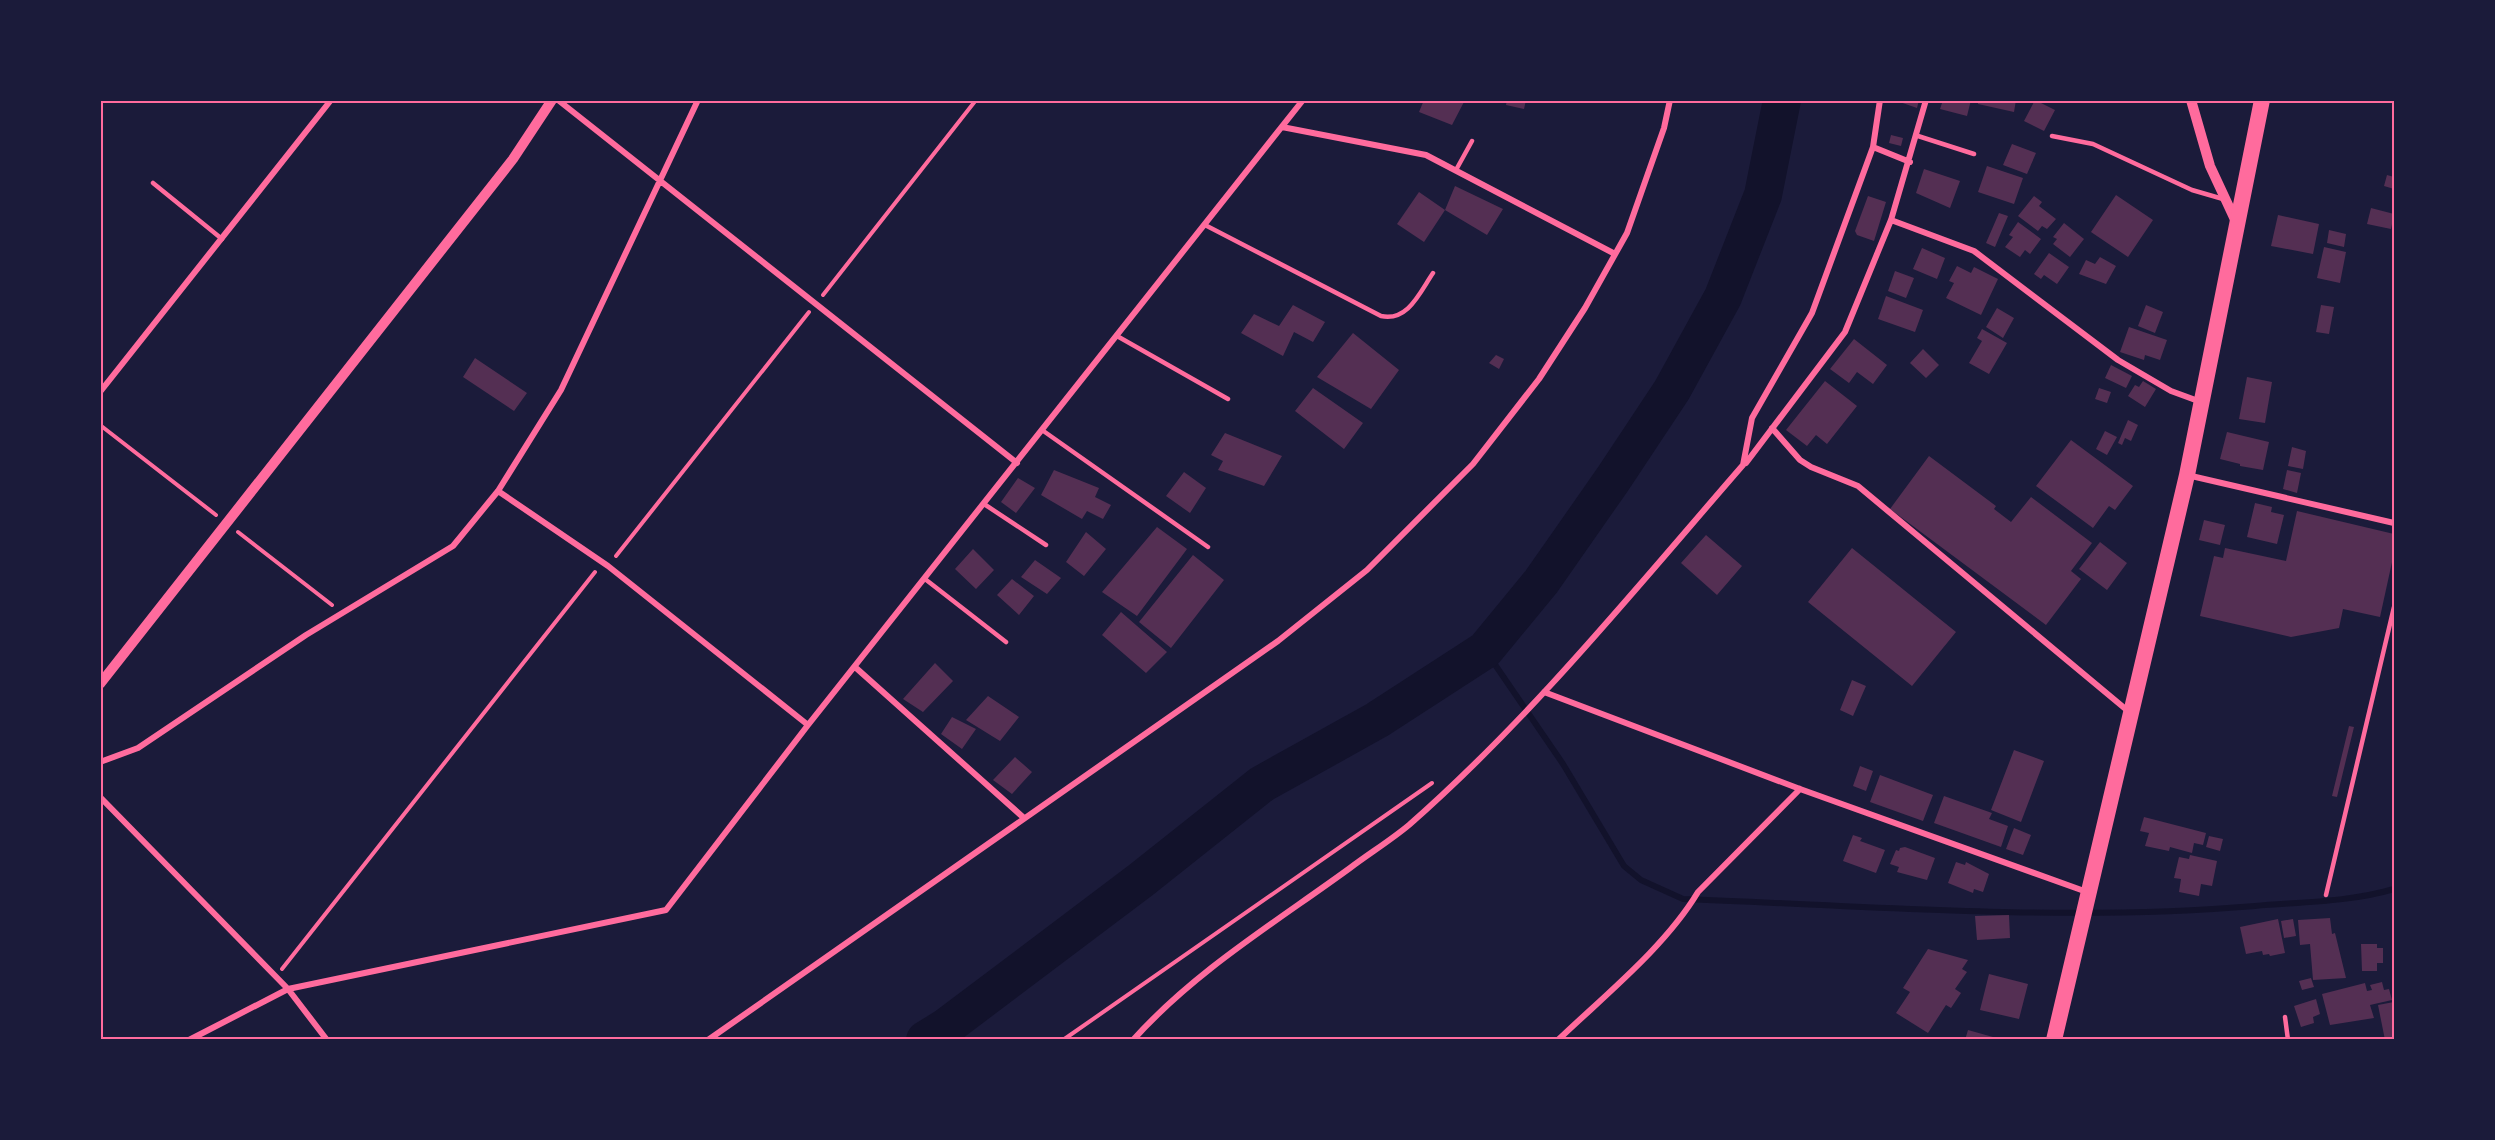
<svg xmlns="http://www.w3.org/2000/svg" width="2495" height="1140" viewBox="0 0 2495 1140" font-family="'Roboto Condensed',sans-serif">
  <rect width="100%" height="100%" fill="#1b1b3a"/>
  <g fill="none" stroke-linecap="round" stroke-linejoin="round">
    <path stroke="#12122b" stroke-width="6" d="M 1485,650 L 1563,764 L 1624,866 L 1641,880 L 1683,899 C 1874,906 2065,922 2255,906 C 2301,902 2350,902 2394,889"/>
    <path stroke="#12122b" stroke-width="38" d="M 925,1040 L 946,1027 L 1141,880 L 1262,784 L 1377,720 L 1485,650 L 1541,582 L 1613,479 L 1672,390 L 1723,297 L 1763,195 L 1782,100"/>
  </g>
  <path fill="#542f53" d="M 1424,100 L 1465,100 L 1452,125 L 1419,112 Z
    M 1507,100 L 1526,100 L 1524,109 L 1506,105 Z
    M 1894,100 L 1919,100 L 1917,108 Z
    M 1943,100 L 1971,100 L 1967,116 L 1940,109 Z
    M 1978,100 L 2016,100 L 2014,112 L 1978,104 Z
    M 2035,100 L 2055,110 L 2044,131 L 2024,121 Z
    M 1891,135 L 1903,138 L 1901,146 L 1889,143 Z
    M 2012,144 L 2036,153 L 2027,174 L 2003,165 Z
    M 1987,166 L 2023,178 L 2014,204 L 1978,192 Z
    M 1924,169 L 1960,181 L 1950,208 L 1916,193 Z
    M 2387,175 L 2394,177 L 2394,189 L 2384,186 Z
    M 1455,186 L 1503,209 L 1487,235 L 1445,210 Z
    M 1419,192 L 1445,210 L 1424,242 L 1397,224 Z
    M 2116,195 L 2153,220 L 2128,257 L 2091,232 Z
    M 1868,196 L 1886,202 L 1874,241 L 1857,235 L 1855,231 Z
    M 2034,196 L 2042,202 L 2039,206 L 2056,219 L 2047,229 L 2042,226 L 2038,231 L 2018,216 Z
    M 2371,208 L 2394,214 L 2391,229 L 2367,224 Z
    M 1999,213 L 2008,216 L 1995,247 L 1986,243 Z
    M 2278,215 L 2319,224 L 2313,254 L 2271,246 Z
    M 2018,222 L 2041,239 L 2030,254 L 2025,250 L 2020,257 L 2005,247 L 2013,237 L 2009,235 Z
    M 2064,223 L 2084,239 L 2070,257 L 2053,244 L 2057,239 L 2053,237 Z
    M 2329,230 L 2346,234 L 2344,247 L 2327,243 Z
    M 2324,247 L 2346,252 L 2340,283 L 2317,278 Z
    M 1922,248 L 1945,258 L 1937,279 L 1913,269 Z
    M 2049,253 L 2069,267 L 2057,284 L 2044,275 L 2041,279 L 2034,274 Z
    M 2100,257 L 2116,266 L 2106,284 L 2079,274 L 2086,260 L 2095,264 Z
    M 1957,266 L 1971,273 L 1974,267 L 1998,279 L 1981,315 L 1946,298 L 1954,283 L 1949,281 Z
    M 1895,271 L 1914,278 L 1906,298 L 1888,291 Z
    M 1886,296 L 1923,310 L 1915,332 L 1878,319 Z
    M 1293,305 L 1325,322 L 1313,342 L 1294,332 L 1283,356 L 1241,333 L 1254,314 L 1279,326 Z
    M 2146,305 L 2163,312 L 2155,333 L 2138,326 Z
    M 2321,305 L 2334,307 L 2329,334 L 2316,332 Z
    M 1997,308 L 2014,318 L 2003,338 L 1986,327 Z
    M 2129,327 L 2167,340 L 2160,360 L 2145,355 L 2144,360 L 2120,352 Z
    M 1982,329 L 2007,343 L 1989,374 L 1969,363 L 1982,341 L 1977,338 Z
    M 1353,333 L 1399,370 L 1371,409 L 1317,377 Z
    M 1854,339 L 1887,365 L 1873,384 L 1857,372 L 1849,383 L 1830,369 Z
    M 1923,349 L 1939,365 L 1926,378 L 1910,363 Z
    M 1496,355 L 1504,359 L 1499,369 L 1489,363 Z
    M 475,358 L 527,393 L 514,411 L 463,377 Z
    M 2111,365 L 2132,376 L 2126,388 L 2105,378 Z
    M 2247,377 L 2272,382 L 2265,423 L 2239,419 Z
    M 1825,381 L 1857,406 L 1827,444 L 1816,435 L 1807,446 L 1786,430 Z
    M 2143,381 L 2156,389 L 2145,407 L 2128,396 L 2135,385 L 2139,387 Z
    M 1313,388 L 1363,423 L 1344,449 L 1295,411 Z
    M 2099,388 L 2111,392 L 2107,403 L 2095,399 Z
    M 2128,420 L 2138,425 L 2131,441 L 2125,438 L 2122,445 L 2118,443 Z
    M 2105,431 L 2117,437 L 2107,455 L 2096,449 Z
    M 2227,432 L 2269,442 L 2263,470 L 2240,466 L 2240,464 L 2220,459 Z
    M 1225,433 L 1282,456 L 1264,486 L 1218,470 L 1223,461 L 1211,455 Z
    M 2071,440 L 2133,486 L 2115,510 L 2109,506 L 2093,528 L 2036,486 Z
    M 2292,447 L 2306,451 L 2303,469 L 2288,466 Z
    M 1929,456 L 1996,506 L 1994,509 L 2011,522 L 2031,497 L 2092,543 L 2071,571 L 2081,579 L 2046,625 L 1890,509 Z
    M 1054,470 L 1099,488 L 1095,497 L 1111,505 L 1103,519 L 1087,511 L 1082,519 L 1041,495 Z
    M 2287,470 L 2301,473 L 2297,493 L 2283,489 Z
    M 1184,472 L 1206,488 L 1190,513 L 1166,496 Z
    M 1018,478 L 1035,488 L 1016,513 L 1001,502 Z
    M 2255,503 L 2272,507 L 2271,512 L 2284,515 L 2277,544 L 2247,537 Z
    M 2297,511 L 2394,534 L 2394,553 L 2380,617 L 2343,609 L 2339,628 L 2291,637 L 2200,616 L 2214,556 L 2223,558 L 2225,548 L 2286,561 Z
    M 2204,520 L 2225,525 L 2220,545 L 2199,540 Z
    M 1157,527 L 1187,549 L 1137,616 L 1102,592 Z
    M 1086,532 L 1106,549 L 1084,576 L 1066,562 Z
    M 1706,535 L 1742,566 L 1717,595 L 1681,563 Z
    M 2100,542 L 2127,563 L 2107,590 L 2079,569 Z
    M 1852,548 L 1956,632 L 1912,686 L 1808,602 Z
    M 973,549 L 994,570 L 976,589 L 955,569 Z
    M 1193,555 L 1224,580 L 1171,648 L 1139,622 Z
    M 1035,560 L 1061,578 L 1047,594 L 1021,577 Z
    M 1012,579 L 1034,596 L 1019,615 L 997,595 Z
    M 1121,612 L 1167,652 L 1146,673 L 1102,635 Z
    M 935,663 L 953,681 L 923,712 L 903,699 Z
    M 1852,680 L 1866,686 L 1853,716 L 1840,710 Z
    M 988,696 L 1019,717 L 1000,741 L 966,720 Z
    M 952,717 L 976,729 L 962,749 L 941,734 Z
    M 2349,726 L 2354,727 L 2337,797 L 2332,796 Z
    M 2014,750 L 2044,761 L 2021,822 L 1991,810 Z
    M 1015,757 L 1032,772 L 1012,794 L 993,780 Z
    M 1860,766 L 1873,771 L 1866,791 L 1853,786 Z
    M 1880,775 L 1933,795 L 1923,821 L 1870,802 Z
    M 1944,796 L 1992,813 L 1989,819 L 2008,826 L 2001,847 L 1934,823 Z
    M 2144,817 L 2206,833 L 2203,845 L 2194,843 L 2192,853 L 2170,847 L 2169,851 L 2145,846 L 2149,833 L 2140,831 Z
    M 2014,828 L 2031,835 L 2023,855 L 2006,849 Z
    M 1853,835 L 1862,838 L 1860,841 L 1885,850 L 1876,873 L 1843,861 Z
    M 2209,836 L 2223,839 L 2220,851 L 2206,847 Z
    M 1905,847 L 1935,858 L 1927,880 L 1897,872 L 1899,867 L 1890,864 L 1896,850 L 1899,851 L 1900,848 Z
    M 2190,855 L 2217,861 L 2212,886 L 2201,884 L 2199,896 L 2179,892 L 2181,879 L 2174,878 L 2179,857 L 2189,859 Z
    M 1956,862 L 1965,865 L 1966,862 L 1989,874 L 1983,892 L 1974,889 L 1973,893 L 1948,883 Z
    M 2009,915 L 2010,938 L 1977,940 L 1975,916 Z
    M 2330,918 L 2332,934 L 2335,933 L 2346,978 L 2313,980 L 2310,944 L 2300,945 L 2298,920 Z
    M 2278,919 L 2285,953 L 2270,956 L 2269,954 L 2263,955 L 2262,951 L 2246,954 L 2240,927 Z
    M 2293,919 L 2296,936 L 2284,938 L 2281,921 Z
    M 2361,944 L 2377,944 L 2377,948 L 2383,948 L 2383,963 L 2377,963 L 2377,971 L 2362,971 Z
    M 1928,949 L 1968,960 L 1962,969 L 1967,972 L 1955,989 L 1961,993 L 1951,1008 L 1946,1005 L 1928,1033 L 1896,1013 L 1910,992 L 1903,988 Z
    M 1989,974 L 2028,984 L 2019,1019 L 1980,1010 Z
    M 2311,978 L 2314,987 L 2302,990 L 2299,981 Z
    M 2382,982 L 2384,990 L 2389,989 L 2392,1000 L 2370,1005 L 2374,1018 L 2330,1025 L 2322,994 L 2365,983 L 2367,991 L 2372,990 L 2370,985 Z
    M 2316,999 L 2320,1014 L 2313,1017 L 2314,1023 L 2301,1027 L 2294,1006 Z
    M 2394,1002 L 2394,1040 L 2385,1040 L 2378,1005 Z
    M 1968,1030 L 2000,1039 L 1999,1040 L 1965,1040 Z"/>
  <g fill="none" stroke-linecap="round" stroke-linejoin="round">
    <path stroke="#ff6b9d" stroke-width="4" d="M 823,295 L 976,100
      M 100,425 L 216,515
      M 238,532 L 332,605
      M 616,556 L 809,312
      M 282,969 L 595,572
      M 1063,1040 L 1432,783"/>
    <path stroke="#ff6b9d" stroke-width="4.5" d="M 1918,136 L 1974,154
      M 2052,136 L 2093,144 L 2192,190 L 2223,199
      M 1456,170 L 1472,141
      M 153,183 L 222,239
      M 1205,225 L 1381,316 C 1408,322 1420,292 1433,273
      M 1117,336 L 1228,399
      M 1042,430 L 1208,547
      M 984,504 L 1046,545
      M 925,579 L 1006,642
      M 2326,895 L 2394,607
      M 2285,1017 L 2288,1040"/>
    <path stroke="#ff6b9d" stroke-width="6" d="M 558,100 L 1017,463
      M 1282,127 L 1426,155 L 1615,254
      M 1873,147 L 1910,162
      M 1891,220 L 1974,251 L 2118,360 L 2171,391 L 2201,402
      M 100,392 L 331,100
      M 1772,428 L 1800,460 L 1811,467 L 1858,486 L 2128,711
      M 1746,463 L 1845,332 L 1891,220 L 1926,100
      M 2187,475 L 2394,523
      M 498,491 L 608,566 L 808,725
      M 855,667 L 1024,818
      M 1544,692 L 1800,789 L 2087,892
      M 100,762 L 138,748 L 306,635 L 453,546 L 498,491 L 561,390 L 698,100
      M 100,797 L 288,989 L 327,1040
      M 189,1040 L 288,989 L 666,910 L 808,725 L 1303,100
      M 708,1040 L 1278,641 L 1367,570 L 1473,464 L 1539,379 L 1585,308 L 1627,233 L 1664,128 L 1670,100
      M 1133,1040 C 1195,971 1276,922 1350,868 C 1370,853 1391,840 1409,825 C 1532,717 1636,588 1743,465 L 1752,418 L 1812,313 L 1873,147 L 1880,100
      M 1558,1040 C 1605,995 1665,947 1698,892 L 1800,789"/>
    <path stroke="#ff6b9d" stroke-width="10" d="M 2191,100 L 2210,166 L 2237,224
      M 100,684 L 513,159 L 552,100"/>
    <path stroke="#ff6b9d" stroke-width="16" d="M 2054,1040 L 2187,475 L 2262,100"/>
  </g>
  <rect width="2495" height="1140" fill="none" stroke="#1b1b3a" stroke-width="204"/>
  <rect x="102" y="102" width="2291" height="936" fill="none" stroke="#ff6b9d" stroke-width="2"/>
</svg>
